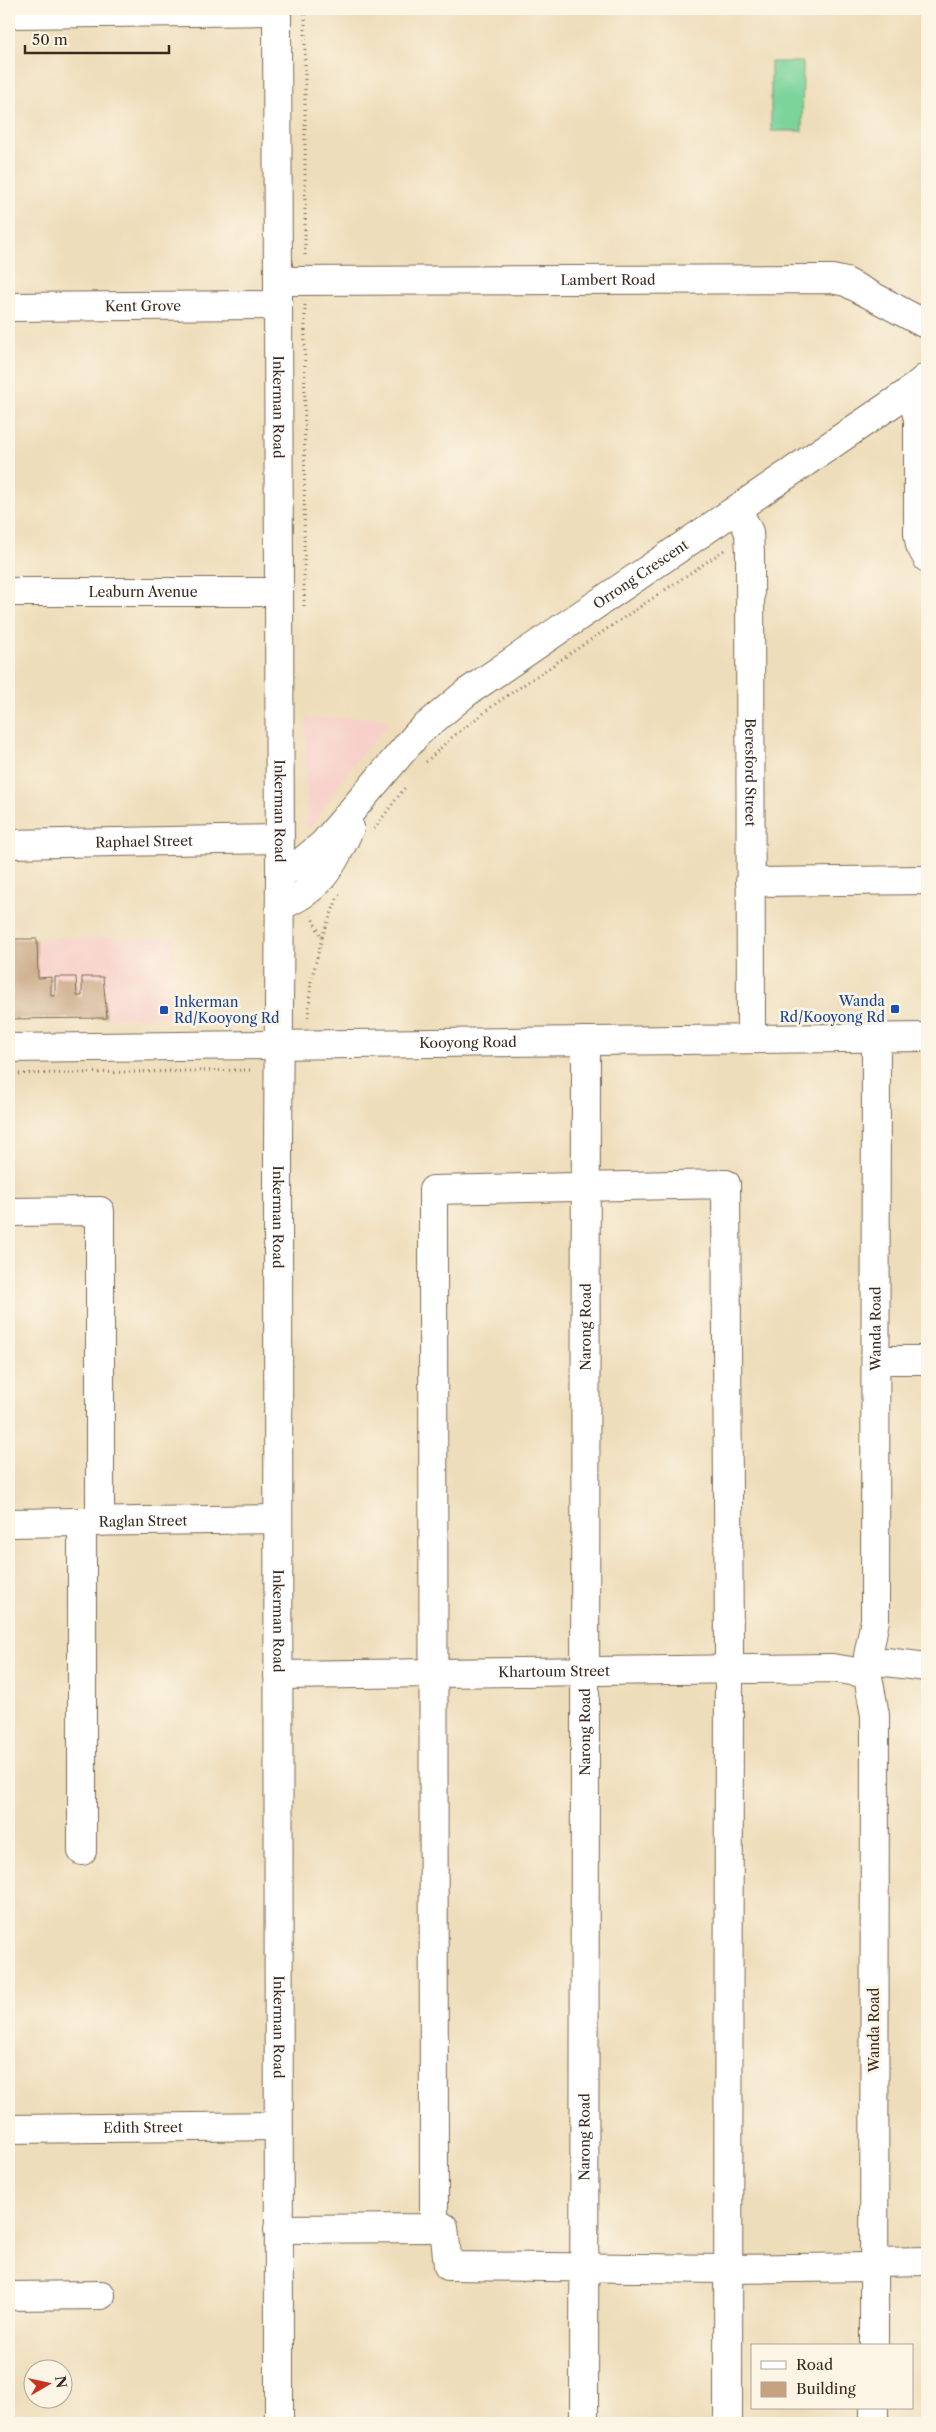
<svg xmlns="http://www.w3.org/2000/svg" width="936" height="2432" viewBox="0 0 936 2432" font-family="'Libre Caslon Text',serif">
  <rect width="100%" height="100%" fill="#fcf5e5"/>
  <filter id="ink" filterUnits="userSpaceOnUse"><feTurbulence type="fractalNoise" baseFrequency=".02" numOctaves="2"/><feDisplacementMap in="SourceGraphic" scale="10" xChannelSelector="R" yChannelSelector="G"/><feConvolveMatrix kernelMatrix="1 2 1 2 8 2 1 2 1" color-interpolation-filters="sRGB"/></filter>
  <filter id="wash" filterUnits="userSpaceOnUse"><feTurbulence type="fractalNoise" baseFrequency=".0096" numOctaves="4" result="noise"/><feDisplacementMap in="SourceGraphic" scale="20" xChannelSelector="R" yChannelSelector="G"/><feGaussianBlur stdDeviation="1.12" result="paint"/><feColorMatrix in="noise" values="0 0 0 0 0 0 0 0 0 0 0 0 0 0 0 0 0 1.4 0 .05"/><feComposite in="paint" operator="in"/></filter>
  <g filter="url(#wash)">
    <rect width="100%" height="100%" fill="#eeddba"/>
    <path fill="#f7d0ca" d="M 306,718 L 384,718 L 390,723 L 352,765 L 312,826 L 307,826 Z
      M 175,937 L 173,1017 L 9,1019 L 9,939 Z"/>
    <path fill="#7bd49b" stroke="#5b7f5c" d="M 771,62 L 803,62 L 802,131 L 771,131 Z"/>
    <g id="blocks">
      <path fill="#c6a27e" d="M 9,939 L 37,939 L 38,978 L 51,977 L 51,996 L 55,996 L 55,977 L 76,977 L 77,996 L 82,996 L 82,977 L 103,977 L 107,1018 L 9,1019 Z"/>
    </g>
  </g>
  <g filter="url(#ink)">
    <use href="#blocks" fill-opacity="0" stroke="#7a6955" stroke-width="1"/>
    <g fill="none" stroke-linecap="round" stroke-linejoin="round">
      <defs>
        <g id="minor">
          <path id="s1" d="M 277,9 L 280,872 L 278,1145 L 279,2423"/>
          <path d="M 9,14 L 277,11"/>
          <path id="s2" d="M 278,281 L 832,279 L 846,282 L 927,325"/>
          <path id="s3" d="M 9,307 L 278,305"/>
          <path d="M 906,394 L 914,405 L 918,418 L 918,533 L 920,545 L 927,558"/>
          <path id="s4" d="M 738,510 L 749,532 L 750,554 L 751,1039"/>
          <path id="s5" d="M 9,592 L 278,592"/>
          <path id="s6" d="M 9,844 L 280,839"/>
          <path id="s7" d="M 280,872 L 294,868 L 323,844 L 418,733 L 466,693 L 906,394 L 927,377"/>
          <path d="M 750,882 L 927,880"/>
          <path d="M 280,906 C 321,890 332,866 350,828"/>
          <path id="s8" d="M 9,1048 L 927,1037"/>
          <path d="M 9,1212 L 100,1211 L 100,1522"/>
          <path d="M 876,1360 L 927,1360"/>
          <path id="s9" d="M 9,1523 L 278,1519"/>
          <path id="s10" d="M 868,1656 L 875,1620 L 876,1038"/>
          <path d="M 886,1662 L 927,1667"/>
          <path id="s11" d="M 278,1675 L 832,1668 L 864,1673"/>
          <path d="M 868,1677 L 875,1715 L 874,2346"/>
          <path d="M 82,1851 L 82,1522"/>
          <path id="s12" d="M 9,2129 L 278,2126"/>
          <path d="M 434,2228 L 444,2227 L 448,2266 L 727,2269 L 874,2267"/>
          <path d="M 278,2229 L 434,2228 L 433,1190 L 726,1184 L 729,1649 L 728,2423"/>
          <path d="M 874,2262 L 927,2261"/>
          <path d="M 9,2296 L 101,2295"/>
          <path id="s13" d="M 584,2423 L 586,1041"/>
          <path d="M 874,2423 L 874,2408"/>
        </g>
      </defs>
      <use href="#minor" stroke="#7a6955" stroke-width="30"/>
      <path stroke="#7a6955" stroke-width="3" stroke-dasharray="1 4" stroke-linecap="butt" d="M 305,9 L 305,258
        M 304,606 L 305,302
        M 426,762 L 451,738 L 498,702 L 726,549
        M 374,829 L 406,786
        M 322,937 L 339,894
        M 308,1017 L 311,981 L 322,938 L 311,916
        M 9,1074 L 251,1070"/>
      <use href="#minor" stroke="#fff" stroke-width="28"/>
    </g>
  </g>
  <g fill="#1a4fb4" stroke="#fcf5e5" stroke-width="2">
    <rect x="890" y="1004" width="10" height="10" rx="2.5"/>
    <rect x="159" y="1005" width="10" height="10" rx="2.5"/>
  </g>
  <g text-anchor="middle" stroke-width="5" stroke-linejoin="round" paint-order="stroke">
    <g font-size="14" fill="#3b2a1e" stroke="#fcf5e5">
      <text dy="5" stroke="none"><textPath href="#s2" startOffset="330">Lambert Road</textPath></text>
      <text dy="5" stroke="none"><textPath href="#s3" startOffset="134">Kent Grove</textPath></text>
      <text dy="5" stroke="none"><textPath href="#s1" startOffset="398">Inkerman Road</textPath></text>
      <text dy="5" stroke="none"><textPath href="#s7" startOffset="472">Orrong Crescent</textPath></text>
      <text dy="5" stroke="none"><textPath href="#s5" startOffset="134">Leaburn Avenue</textPath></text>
      <text dy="5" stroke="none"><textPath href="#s4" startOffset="265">Beresford Street</textPath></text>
      <text dy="5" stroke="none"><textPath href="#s1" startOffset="802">Inkerman Road</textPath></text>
      <text dy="5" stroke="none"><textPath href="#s6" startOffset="135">Raphael Street</textPath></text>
      <text dy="5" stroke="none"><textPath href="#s8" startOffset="459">Kooyong Road</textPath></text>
      <text dy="5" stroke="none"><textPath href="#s1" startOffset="1208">Inkerman Road</textPath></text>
      <text dy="5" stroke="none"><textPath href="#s13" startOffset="1096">Narong Road</textPath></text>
      <text dy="5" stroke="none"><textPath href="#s10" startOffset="328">Wanda Road</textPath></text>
      <text dy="5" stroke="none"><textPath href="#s9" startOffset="134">Raglan Street</textPath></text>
      <text dy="5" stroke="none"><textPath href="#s1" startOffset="1612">Inkerman Road</textPath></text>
      <text dy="5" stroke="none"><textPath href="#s11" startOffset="276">Khartoum Street</textPath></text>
      <text dy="5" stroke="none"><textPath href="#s13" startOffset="691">Narong Road</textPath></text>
      <text dy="5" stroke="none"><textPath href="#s1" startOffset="2018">Inkerman Road</textPath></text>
      <text transform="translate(874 2030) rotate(-90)" y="5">Wanda Road</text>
      <text dy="5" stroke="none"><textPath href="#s12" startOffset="134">Edith Street</textPath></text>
      <text dy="5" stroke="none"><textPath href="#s13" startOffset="286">Narong Road</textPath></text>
    </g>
    <g font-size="14" fill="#164399" stroke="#fcf5e5" text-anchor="end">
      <text x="885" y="1006">Wanda<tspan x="885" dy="16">Rd/Kooyong Rd</tspan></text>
      <text x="174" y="1007" text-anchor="start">Inkerman<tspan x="174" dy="16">Rd/Kooyong Rd</tspan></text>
    </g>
  </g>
  <rect width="936" height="2432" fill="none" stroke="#fcf5e5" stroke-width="30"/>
  <rect x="751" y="2344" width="162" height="65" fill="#fcf5e5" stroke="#afa495"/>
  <rect x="761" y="2361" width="25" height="8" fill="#ffffff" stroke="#afa495"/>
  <text x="796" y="2370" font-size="15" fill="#3b2a1e">Road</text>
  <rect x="761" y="2382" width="25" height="15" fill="#c6a27e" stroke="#afa495"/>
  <text x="796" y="2394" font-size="15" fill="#3b2a1e">Building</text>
  <g transform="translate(48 2384) rotate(81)"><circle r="24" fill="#fcf5e5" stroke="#afa495"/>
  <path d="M0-4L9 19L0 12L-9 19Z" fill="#c8321e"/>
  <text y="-8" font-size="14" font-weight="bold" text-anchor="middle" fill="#3b2a1e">N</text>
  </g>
  <path d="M25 45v8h144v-8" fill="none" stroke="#3b2a1e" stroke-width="2.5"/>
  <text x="32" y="45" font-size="15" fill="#3b2a1e" stroke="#fcf5e5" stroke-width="4" paint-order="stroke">50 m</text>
</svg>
